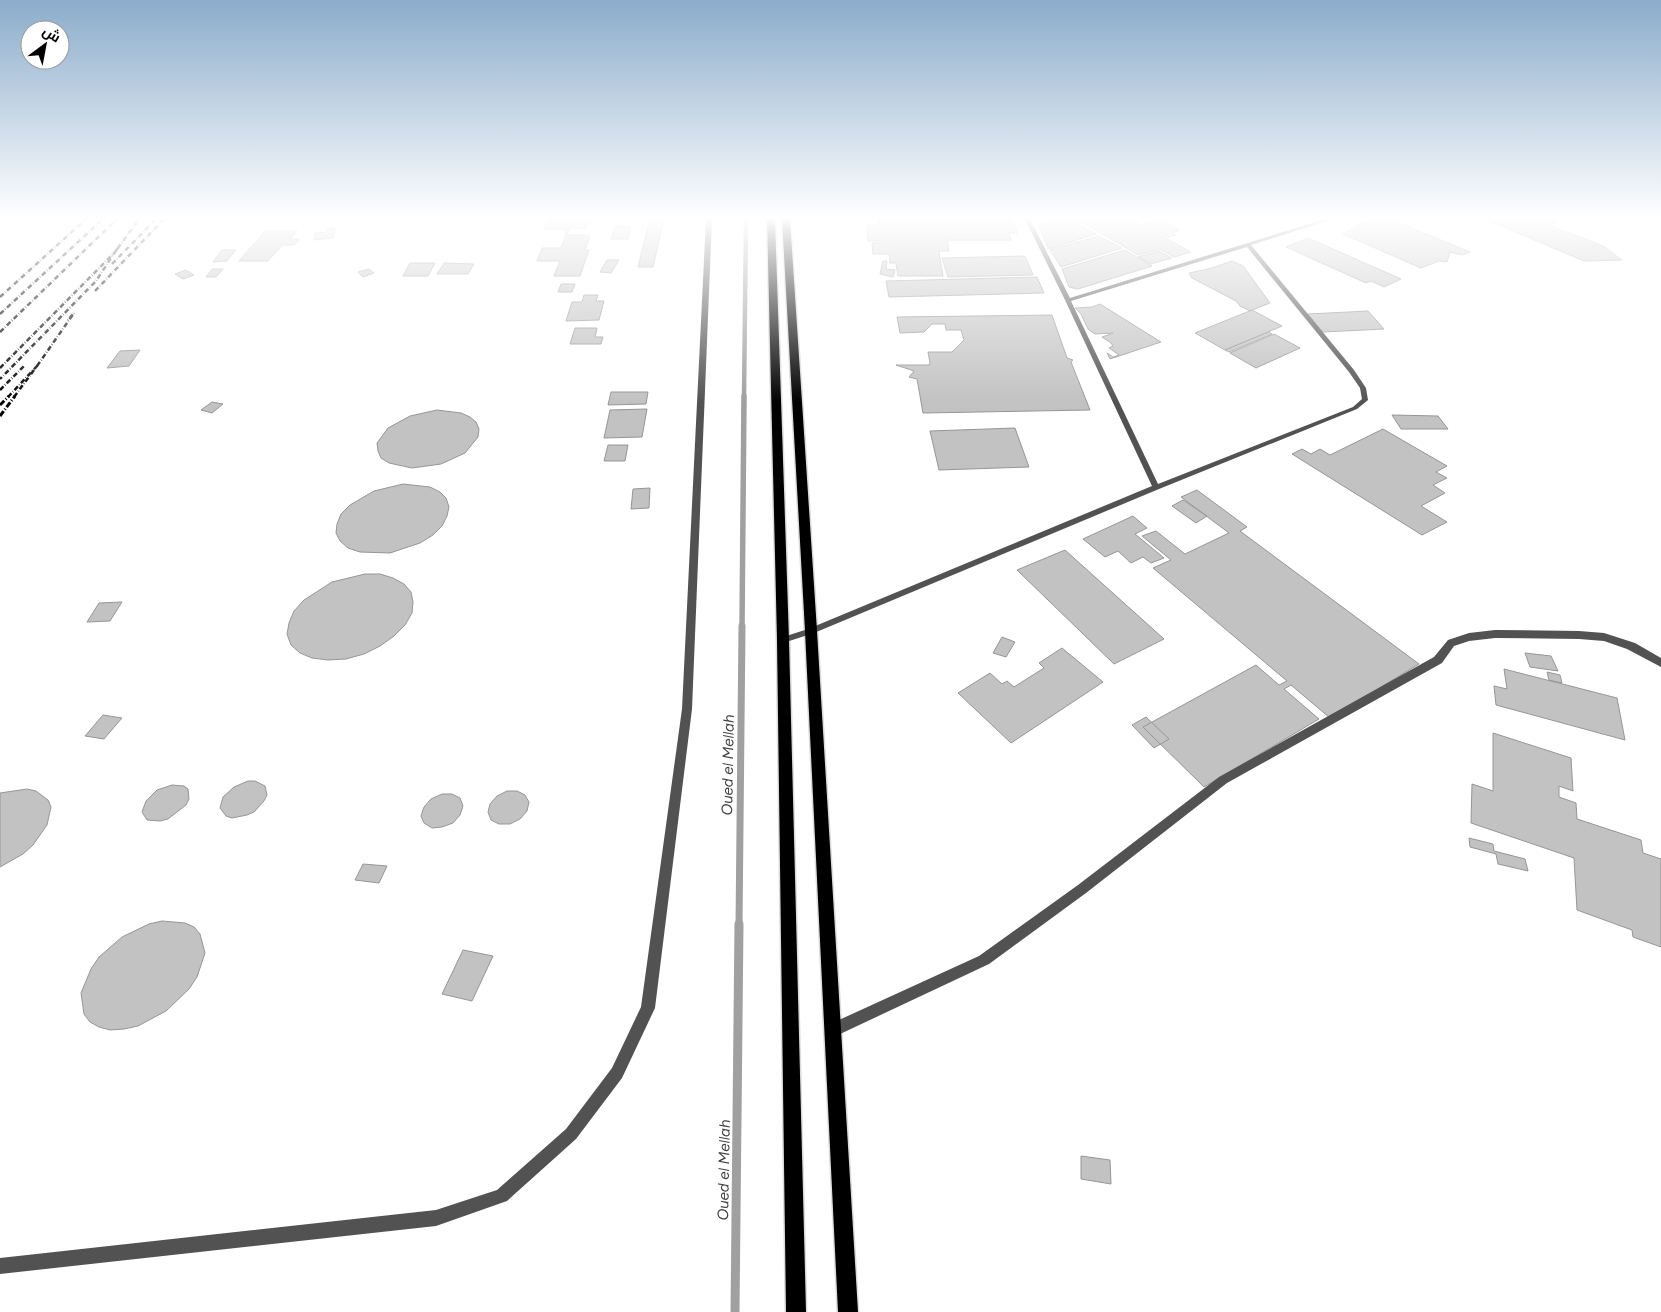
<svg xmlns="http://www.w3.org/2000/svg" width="1661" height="1312" viewBox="0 0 1661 1312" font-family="Figtree,Cairo,sans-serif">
  <rect width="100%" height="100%" fill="#fff"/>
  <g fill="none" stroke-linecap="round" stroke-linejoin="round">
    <path stroke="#a0a0a0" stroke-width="4.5" d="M 744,397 L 746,219"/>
    <path stroke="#a0a0a0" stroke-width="5.5" d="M 742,627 L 744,396"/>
    <path stroke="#a0a0a0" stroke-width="7" d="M 739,926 L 742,626"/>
    <path stroke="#a0a0a0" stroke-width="9" d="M 735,1312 L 739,924"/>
  </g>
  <path fill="#c2c2c2" stroke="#969696" d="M 549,219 L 591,219 L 586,229 L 570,228 L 567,234 L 565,234 L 567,230 L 544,229 Z
    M 650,219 L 664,219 L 653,267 L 638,267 Z
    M 878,219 L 1012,219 L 1017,233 L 1009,233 L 1011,240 L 947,240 L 949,251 L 939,251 L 943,276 L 898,276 L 896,263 L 890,263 L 889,254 L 873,254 L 872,243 L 883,243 L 883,241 L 868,241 L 867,225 L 879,225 Z
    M 1059,219 L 1069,219 L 1096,234 L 1049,249 L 1038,225 Z
    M 1077,219 L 1131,219 L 1191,252 L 1174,257 L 1160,249 L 1138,255 Z
    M 1160,219 L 1180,230 L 1172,233 L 1176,235 L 1168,237 L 1144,224 Z
    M 1377,219 L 1390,219 L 1470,252 L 1463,255 L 1450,252 L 1447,262 L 1439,261 L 1421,268 L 1343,234 L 1362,222 Z
    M 1485,219 L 1549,219 L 1557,222 L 1546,224 L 1603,246 L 1622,260 L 1584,261 Z
    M 615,226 L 631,226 L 628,239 L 611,239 Z
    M 328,228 L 335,228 L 333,238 L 314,240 L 315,233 L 327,232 Z
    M 265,231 L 297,231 L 290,239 L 299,239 L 294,245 L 282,245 L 268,261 L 239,261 Z
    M 566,235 L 590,235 L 585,250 L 589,250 L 580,276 L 554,276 L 560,261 L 537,261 L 542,248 L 561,248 Z
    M 1099,236 L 1122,248 L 1061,267 L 1050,250 Z
    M 1308,238 L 1401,279 L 1384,287 L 1371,281 L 1366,283 L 1286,247 Z
    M 222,250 L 236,250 L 227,261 L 213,262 Z
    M 1125,250 L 1152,266 L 1078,289 L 1069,287 L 1062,269 Z
    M 1159,251 L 1172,258 L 1151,264 L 1138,257 Z
    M 1025,256 L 1033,275 L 948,277 L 942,258 Z
    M 607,260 L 619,260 L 611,273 L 600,272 Z
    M 883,261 L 887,261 L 886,269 L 895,270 L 893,277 L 880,274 Z
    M 1232,261 L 1243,266 L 1270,303 L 1250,311 L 1240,306 L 1236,301 L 1192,278 L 1189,273 L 1212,268 Z
    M 410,263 L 435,263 L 428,276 L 403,276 Z
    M 444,263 L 474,264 L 468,274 L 437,274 Z
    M 212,269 L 223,269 L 216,277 L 206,277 Z
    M 369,269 L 374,273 L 363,277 L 358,272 Z
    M 186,270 L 194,275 L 183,279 L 175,274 Z
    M 1037,277 L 1044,293 L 889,297 L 886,281 Z
    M 561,284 L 575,284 L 572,292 L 558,292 Z
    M 584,295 L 598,295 L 596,301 L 604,301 L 599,320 L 566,321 L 572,302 L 582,302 Z
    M 1100,304 L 1161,342 L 1110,359 L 1107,353 L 1113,357 L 1119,355 L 1109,348 L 1113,346 L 1111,343 L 1102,337 L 1113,333 L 1095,334 L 1088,329 L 1081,314 L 1075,308 L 1092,307 Z
    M 1252,310 L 1282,326 L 1225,350 L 1195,333 Z
    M 1368,311 L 1384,329 L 1323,332 L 1308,314 Z
    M 1052,315 L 1067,358 L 1073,360 L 1071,362 L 1090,410 L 923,413 L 917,379 L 909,377 L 914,371 L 896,365 L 929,365 L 930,363 L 928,352 L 952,352 L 964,340 L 961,330 L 946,330 L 945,324 L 932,324 L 924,332 L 900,333 L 897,317 Z
    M 575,328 L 597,328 L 595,337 L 603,337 L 601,344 L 570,344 Z
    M 1269,332 L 1272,334 L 1229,352 L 1225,350 Z
    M 1274,334 L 1300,348 L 1256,368 L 1230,353 Z
    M 140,350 L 129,366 L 107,368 L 120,351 Z
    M 611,392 L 648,392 L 646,404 L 608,405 Z
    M 212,402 L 223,404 L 212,413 L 201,410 Z
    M 647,409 L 642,437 L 604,438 L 610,410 Z
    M 437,410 L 461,413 L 470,417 L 476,422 L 479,429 L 478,437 L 465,453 L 441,464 L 412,468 L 389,463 L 381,458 L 378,451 L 377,443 L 388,428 L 410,416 Z
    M 1392,415 L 1438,416 L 1448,429 L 1401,429 Z
    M 1015,428 L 1029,467 L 939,470 L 930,431 Z
    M 1383,429 L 1447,466 L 1436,472 L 1447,478 L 1433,485 L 1445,493 L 1421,506 L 1447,522 L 1422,535 L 1292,454 L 1302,449 L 1311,454 L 1320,449 L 1330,455 Z
    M 608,445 L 628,445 L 625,461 L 604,461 Z
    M 403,484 L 430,487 L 440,492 L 446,498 L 449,507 L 447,516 L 442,526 L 433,535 L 420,543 L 390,553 L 360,552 L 348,548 L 340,541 L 336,533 L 337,524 L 341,514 L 350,505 L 374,491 Z
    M 650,488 L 649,508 L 631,509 L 633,489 Z
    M 1197,490 L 1247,527 L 1240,531 L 1419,664 L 1330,718 L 1291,685 L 1284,689 L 1319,719 L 1204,787 L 1143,727 L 1256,665 L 1279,685 L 1287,681 L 1153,568 L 1171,560 L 1142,536 L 1156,531 L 1185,554 L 1229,533 L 1181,497 Z
    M 1183,500 L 1207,516 L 1196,523 L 1172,506 Z
    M 1133,516 L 1147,528 L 1135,534 L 1164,558 L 1151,563 L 1143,557 L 1131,563 L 1118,551 L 1105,557 L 1083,539 Z
    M 1065,550 L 1164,639 L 1114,664 L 1017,570 Z
    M 365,574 L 380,574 L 393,578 L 404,584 L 411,592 L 413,602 L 412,613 L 405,625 L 394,636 L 380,646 L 364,654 L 346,659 L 328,660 L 312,658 L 300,653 L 291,645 L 287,634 L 289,623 L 294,611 L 304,600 L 332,582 Z
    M 122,602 L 110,621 L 87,622 L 99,603 Z
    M 1002,637 L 1015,642 L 1006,657 L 993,653 Z
    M 1062,648 L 1103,682 L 1011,743 L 958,693 L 990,673 L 1002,684 L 1007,681 L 1014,687 L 1044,668 L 1039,663 Z
    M 1525,653 L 1551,656 L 1558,671 L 1530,667 Z
    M 1504,669 L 1617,698 L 1625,740 L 1496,705 L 1494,686 L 1507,689 Z
    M 1547,672 L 1560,675 L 1562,683 L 1549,680 Z
    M 103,715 L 122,718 L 104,739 L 85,736 Z
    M 1146,717 L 1169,739 L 1154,748 L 1132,725 Z
    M 1493,733 L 1571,758 L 1573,791 L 1559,786 L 1559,797 L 1576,803 L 1577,819 L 1641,840 L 1643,853 L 1661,859 L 1661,947 L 1633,937 L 1632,930 L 1577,910 L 1574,858 L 1471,823 L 1472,784 L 1493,791 Z
    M 248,781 L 255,781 L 265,786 L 267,795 L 264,801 L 254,812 L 247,815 L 232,818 L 226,816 L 220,808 L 223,797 L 234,787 Z
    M 172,785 L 184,786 L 188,789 L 189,799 L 186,805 L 168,819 L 160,821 L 147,820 L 142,812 L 146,801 L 157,790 Z
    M 27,789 L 36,791 L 48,800 L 51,807 L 47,825 L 33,845 L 23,854 L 0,867 L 0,793 Z
    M 507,791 L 517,791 L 525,795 L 529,802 L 527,811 L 520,819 L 510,824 L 499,824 L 491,820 L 488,812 L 490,804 L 497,796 Z
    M 442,794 L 452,794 L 460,798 L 463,806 L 460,815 L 453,823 L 442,827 L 432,828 L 424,823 L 421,816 L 424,807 L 431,799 Z
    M 1469,838 L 1493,844 L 1494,851 L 1525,859 L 1528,871 L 1498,864 L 1496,854 L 1470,847 Z
    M 363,864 L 387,866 L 379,883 L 355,880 Z
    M 162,921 L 185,923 L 194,927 L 200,934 L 205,953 L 197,977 L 189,989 L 166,1011 L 138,1026 L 124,1029 L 110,1030 L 99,1027 L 90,1022 L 84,1014 L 81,993 L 91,969 L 99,957 L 122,937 L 149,924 Z
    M 463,950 L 493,956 L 472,1001 L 442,994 Z
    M 1081,1156 L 1110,1160 L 1111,1184 L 1081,1179 Z"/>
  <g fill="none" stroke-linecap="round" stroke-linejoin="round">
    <defs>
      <path id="primary" d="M 767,219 L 775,219 L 789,640 L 806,1312 L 786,1312 L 777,640 Z
        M 782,219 L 790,219 L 817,631 L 858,1312 L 838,1312 L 805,631 Z"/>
    </defs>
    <use href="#primary" stroke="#dbdbdb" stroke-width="3"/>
    <path fill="#525252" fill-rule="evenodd" d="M 1025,219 L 1030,219 L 1070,298 L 1325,219 L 1333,219 L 1251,245 L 1354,370 L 1366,388 L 1368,400 L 1357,409 L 1159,489 L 814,633 L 783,643 L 780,642 L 779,640 L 780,638 L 808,629 L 1152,486 L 1065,300 ZM 1247,247 L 1349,372 L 1360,388 L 1362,399 L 1353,407 L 1158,484 L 1071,301 Z"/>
    <path fill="#525252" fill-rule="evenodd" d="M 706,219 L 712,219 L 692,709 L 655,1008 L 622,1078 L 576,1139 L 507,1201 L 436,1226 L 0,1274 L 0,1258 L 436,1210 L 497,1190 L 566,1129 L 612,1068 L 641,1007 L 682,709 Z
      M 1495,630 L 1579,631 L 1604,633 L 1635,643 L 1661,658 L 1661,667 L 1627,649 L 1604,641 L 1579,639 L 1495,638 L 1469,641 L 1454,646 L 1442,663 L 1227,783 L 1086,893 L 989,964 L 838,1035 L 833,1037 L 828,1035 L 826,1030 L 828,1025 L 979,956 L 1078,885 L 1219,777 L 1434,657 L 1448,640 L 1469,633 Z"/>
    <use href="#primary" fill="#000" fill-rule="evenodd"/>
    <path stroke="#000" stroke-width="2.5" stroke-dasharray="5 2 0.5 2" stroke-linecap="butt" d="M 118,248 L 115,252 L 139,219
      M 112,264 L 156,219
      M 95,291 L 164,219
      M 0,297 L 86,219
      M 0,314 L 103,219
      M 0,332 L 117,219
      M 37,366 L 74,313 L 67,321
      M 0,368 L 115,252 L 96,281 L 0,379
      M 0,390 L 24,366
      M 8,397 L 37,366 L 14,397"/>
    <path stroke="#000" stroke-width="3" stroke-dasharray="6 2 1 2" stroke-linecap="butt" d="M 0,405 L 9,396
      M 0,416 L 15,396"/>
  </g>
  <linearGradient id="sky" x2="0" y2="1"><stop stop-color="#8baccb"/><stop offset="0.54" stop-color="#fff"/><stop offset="1" stop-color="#fff" stop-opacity="0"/></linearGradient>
  <rect width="1661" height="403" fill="url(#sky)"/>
  <g text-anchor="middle" stroke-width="4.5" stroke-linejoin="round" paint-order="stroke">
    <g font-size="15" font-style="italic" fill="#414141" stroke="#fff">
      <text transform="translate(728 765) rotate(-89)" y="5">Oued el Mellah</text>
      <text transform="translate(724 1170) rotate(-89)" y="5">Oued el Mellah</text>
    </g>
  </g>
  <g transform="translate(45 45) rotate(32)"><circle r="24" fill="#ffffff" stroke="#999999"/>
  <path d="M0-4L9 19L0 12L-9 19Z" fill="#000000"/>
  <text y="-8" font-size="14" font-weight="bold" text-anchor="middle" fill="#000000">ش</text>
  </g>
</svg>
